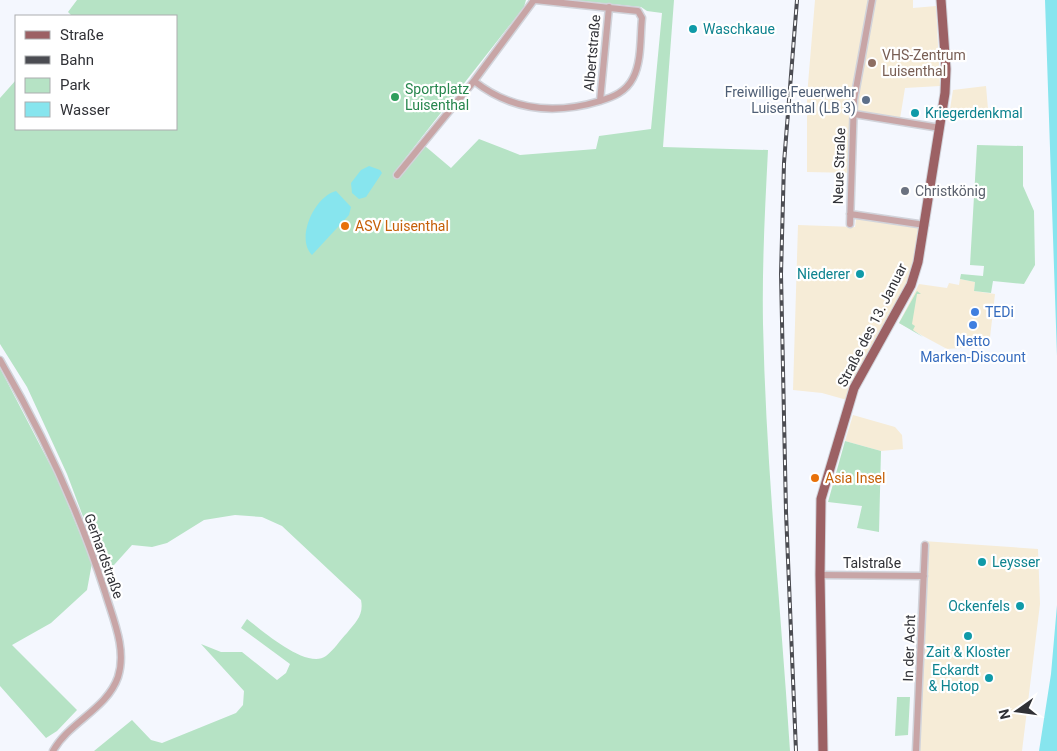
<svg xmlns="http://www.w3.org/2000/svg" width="1057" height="751" viewBox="0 0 1057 751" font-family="Roboto,sans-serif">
  <rect width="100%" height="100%" fill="#f4f7fe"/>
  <path fill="#f6ecd7" d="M 815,0 L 913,0 L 913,8 L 936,6 L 940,86 L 905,88 L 899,125 L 857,118 L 855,173 L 807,172 L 807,96 Z
    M 986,86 L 988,109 L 968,111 L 950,109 L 953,90 Z
    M 856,219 L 921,228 L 908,283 L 847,400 L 822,393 L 793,390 L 798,225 L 855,227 Z
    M 960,279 L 975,282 L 974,291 L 995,294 L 989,346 L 947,349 L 899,323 L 919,284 L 947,288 L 949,283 L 959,285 Z
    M 853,415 L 895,427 L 902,435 L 903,449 L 881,451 L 845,441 Z
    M 923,541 L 1038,549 L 1040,604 L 1022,751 L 912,751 Z"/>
  <path fill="#b6e3c5" d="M 77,0 L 526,0 L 524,7 L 400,165 L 406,170 L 425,146 L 451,168 L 479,139 L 520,155 L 596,149 L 599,136 L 651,129 L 662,13 L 647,11 L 641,7 L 572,0 L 674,0 L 663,147 L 768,150 C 765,208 762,266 763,324 C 766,467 781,609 790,751 L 94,751 L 132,720 L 151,740 L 162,743 L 236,713 L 243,705 L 244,691 L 201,644 L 221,652 L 242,652 L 277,680 L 286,673 L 290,664 L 241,628 L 247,619 C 263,631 307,670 326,656 C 334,650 340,640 347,633 C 356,622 364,615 361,600 L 282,526 L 262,517 L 235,515 L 204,520 L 167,543 L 152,547 L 132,545 L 105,575 L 67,474 L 27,387 L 0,344 L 0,98 L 16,80 L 16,129 L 176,129 L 176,16 L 72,16 L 68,12 Z
    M 977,145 L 1023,146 L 1023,186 L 1034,211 L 1035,265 L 1024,284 L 993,281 L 991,293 L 974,291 L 975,282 L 960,279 L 961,274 L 983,276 L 984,266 L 970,265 Z
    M 917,291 L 921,294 L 917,294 L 912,324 L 915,326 L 913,330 L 923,337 L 899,323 Z
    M 0,368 L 58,480 L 92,563 L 87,590 L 51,623 L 12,645 L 77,710 L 57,731 L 46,738 L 0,686 Z
    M 845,441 L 881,451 L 879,532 L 857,528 L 862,506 L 828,502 Z
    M 897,697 L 910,697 L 908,735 L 895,736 Z"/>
  <path fill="#87e5ee" d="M 1045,0 L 1057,0 L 1057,356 Z
    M 369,166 L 380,170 L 382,173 L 366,197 L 359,199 L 352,193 L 351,183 L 361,170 Z
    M 336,191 L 351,207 L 349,215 L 312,255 C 295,238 315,196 336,191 Z
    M 1057,605 L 1057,751 L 1039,751 L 1051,674 Z"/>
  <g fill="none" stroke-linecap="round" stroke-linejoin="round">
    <defs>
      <path id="minor" d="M 474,81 C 512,111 554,115 600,101 C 613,97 626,92 633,78 C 642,61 640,36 642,18 L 638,11 L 535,0
        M 600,101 L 609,7
        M 854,114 L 940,128
        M 397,175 L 474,81 L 534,0
        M 850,214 L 925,225
        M 850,224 L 854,100 L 872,0
        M 0,360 C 43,434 79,511 105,592 C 113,619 127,649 118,677 C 107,709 69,722 53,751
        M 820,575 L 924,576
        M 916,751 L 925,545"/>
      <path id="major" d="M 823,751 L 820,575 L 821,499 L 854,388 L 911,285 L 918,262 L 945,93 L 946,69 L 941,0"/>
    </defs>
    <use href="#minor" stroke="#d1d3da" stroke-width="9"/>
    <use href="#major" stroke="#d1d3da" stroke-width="11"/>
    <use href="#minor" stroke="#c8a5a6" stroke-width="6"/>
    <use href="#major" stroke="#9c6164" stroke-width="9"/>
    <defs>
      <path id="rail" d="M 796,751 L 786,512 L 781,274 L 784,163 L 797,0"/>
    </defs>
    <use href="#rail" stroke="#4b4c52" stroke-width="4"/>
    <use href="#rail" stroke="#fff" stroke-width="2" stroke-dasharray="5.5" stroke-linecap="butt"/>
  </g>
  <g fill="#0f9aa8" stroke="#fff" stroke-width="2">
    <circle cx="693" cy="29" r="5"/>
    <circle cx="915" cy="113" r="5"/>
    <circle cx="860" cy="274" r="5"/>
    <circle cx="982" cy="562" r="5"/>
    <circle cx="1020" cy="606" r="5"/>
    <circle cx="968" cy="636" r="5"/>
    <circle cx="989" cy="678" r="5"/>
  </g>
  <circle fill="#8d6e63" stroke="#fff" stroke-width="2" cx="872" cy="63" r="5"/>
  <circle fill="#2e9e5b" stroke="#fff" stroke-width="2" cx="395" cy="97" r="5"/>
  <circle fill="#5c6f8a" stroke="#fff" stroke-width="2" cx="866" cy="100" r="5"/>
  <circle fill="#6b7280" stroke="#fff" stroke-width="2" cx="905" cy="191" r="5"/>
  <g fill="#e8710a" stroke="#fff" stroke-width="2">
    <circle cx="345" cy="226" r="5"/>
    <circle cx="815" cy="478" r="5"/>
  </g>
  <g fill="#3f7fe0" stroke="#fff" stroke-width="2">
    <circle cx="975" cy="312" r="5"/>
    <circle cx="973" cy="325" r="5"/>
  </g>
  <g text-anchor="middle" stroke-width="4.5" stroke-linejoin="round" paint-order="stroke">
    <g font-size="14" fill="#0d838f" stroke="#fff" text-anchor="start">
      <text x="703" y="34">Waschkaue</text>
      <text x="925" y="118">Kriegerdenkmal</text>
      <text x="850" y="279" text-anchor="end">Niederer</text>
      <text x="992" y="567">Leysser</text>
      <text x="1010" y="611" text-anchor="end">Ockenfels</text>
      <text x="968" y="657" text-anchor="middle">Zait &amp; Kloster</text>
      <text x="979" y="675" text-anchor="end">Eckardt<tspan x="979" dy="16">&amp; Hotop</tspan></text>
    </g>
    <g font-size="14" fill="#303136" stroke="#fff">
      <text transform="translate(592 53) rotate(-85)" y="5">Albertstraße</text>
      <text transform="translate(839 166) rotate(-88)" y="5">Neue Straße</text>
      <text transform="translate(872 325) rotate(-63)" y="5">Straße des 13. Januar</text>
      <text transform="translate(104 556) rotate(70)" y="5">Gerhardstraße</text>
      <text x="872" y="568">Talstraße</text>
      <text transform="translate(909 648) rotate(-88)" y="5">In der Acht</text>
    </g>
    <g font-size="14" fill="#785e54" stroke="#fff" text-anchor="start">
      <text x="882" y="60">VHS-Zentrum<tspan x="882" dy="16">Luisenthal</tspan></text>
    </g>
    <g font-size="14" fill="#27864d" stroke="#fff" text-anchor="start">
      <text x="405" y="94">Sportplatz<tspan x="405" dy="16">Luisenthal</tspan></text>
    </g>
    <g font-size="14" fill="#4e5e75" stroke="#fff" text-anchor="end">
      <text x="856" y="97">Freiwillige Feuerwehr<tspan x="856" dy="16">Luisenthal (LB 3)</tspan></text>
    </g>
    <g font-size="14" fill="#5b616d" stroke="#fff" text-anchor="start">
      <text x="915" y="196">Christkönig</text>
    </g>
    <g font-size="14" fill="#c56008" stroke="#fff" text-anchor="start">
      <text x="355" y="231">ASV Luisenthal</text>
      <text x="825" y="483">Asia Insel</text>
    </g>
    <g font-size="14" fill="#366cbe" stroke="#fff" text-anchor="start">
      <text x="985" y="317">TEDi</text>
      <text x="973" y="346" text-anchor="middle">Netto<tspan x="973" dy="16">Marken-Discount</tspan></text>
    </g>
  </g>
  <rect x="15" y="15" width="162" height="115" fill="#ffffff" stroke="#acadaf"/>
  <rect x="25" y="31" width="25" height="8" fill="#9c6164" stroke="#acadaf"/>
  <text x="60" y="40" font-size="15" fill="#303136">Straße</text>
  <rect x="25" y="56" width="25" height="8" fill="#4b4c52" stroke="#acadaf"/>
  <text x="60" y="65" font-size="15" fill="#303136">Bahn</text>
  <rect x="25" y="78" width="25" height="15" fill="#b6e3c5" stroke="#acadaf"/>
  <text x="60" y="90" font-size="15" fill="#303136">Park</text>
  <rect x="25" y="102" width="25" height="15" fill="#87e5ee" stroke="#acadaf"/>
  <text x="60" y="115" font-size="15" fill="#303136">Wasser</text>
  <g transform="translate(1017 711) rotate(256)" stroke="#ffffff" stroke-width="4" paint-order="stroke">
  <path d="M0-4L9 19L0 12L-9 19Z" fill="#303136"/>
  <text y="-8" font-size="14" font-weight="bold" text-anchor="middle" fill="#303136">N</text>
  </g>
</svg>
